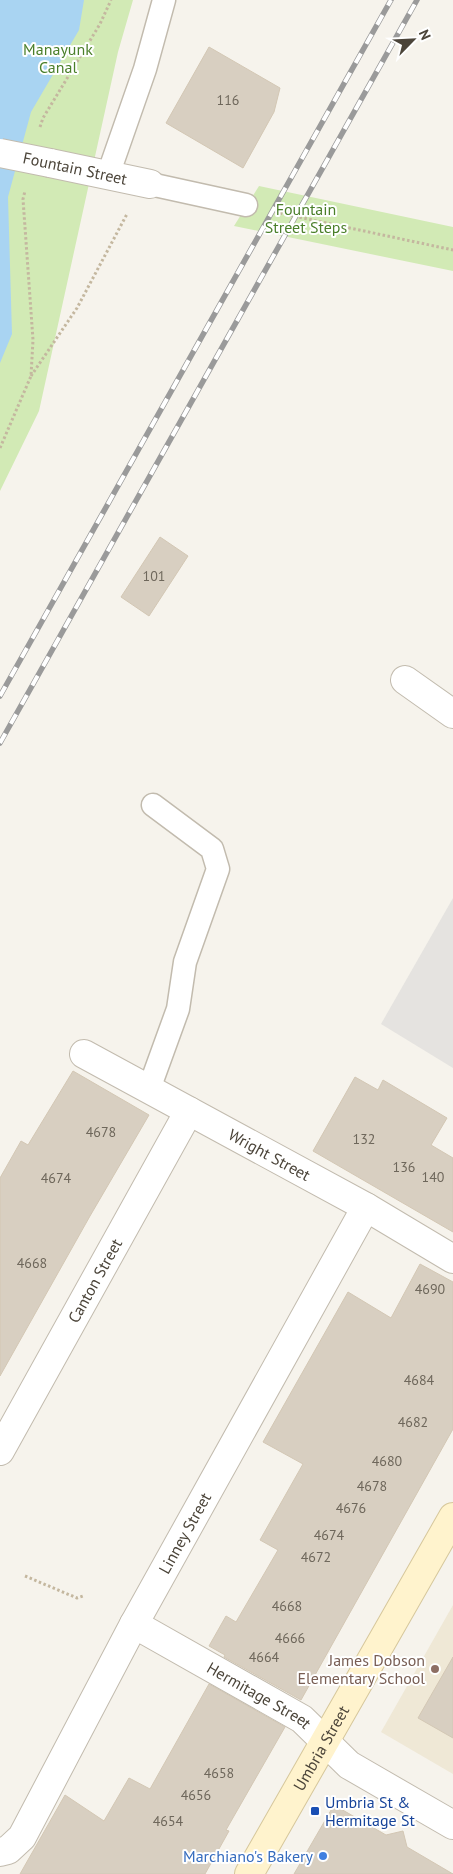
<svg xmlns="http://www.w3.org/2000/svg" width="453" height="1874" viewBox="0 0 453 1874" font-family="'PT Sans',sans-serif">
  <rect width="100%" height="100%" fill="#f6f3ec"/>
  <path fill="#efe8d6" d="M 453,1605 L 453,1774 L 381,1732 Z"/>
  <path fill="#d2eab5" d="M 0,0 L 133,0 L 118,52 L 39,411 L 0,491 Z
    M 259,186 L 453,227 L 453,271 L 234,226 Z"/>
  <path fill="#e5e3e0" d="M 453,898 L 453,1068 L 381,1024 Z"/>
  <path fill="#a9d4f2" d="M 0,0 L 84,0 L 79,30 L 31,112 L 8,197 L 12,334 L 0,363 Z"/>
  <path fill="#d8cfc1" stroke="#d3c7b4" d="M 209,47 L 280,88 L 274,112 L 243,168 L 166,123 Z
    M 160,537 L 188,556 L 149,616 L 121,597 Z
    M 73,1071 L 149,1115 L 90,1216 L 0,1376 L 0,1178 L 21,1141 L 28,1145 Z
    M 355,1077 L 378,1090 L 383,1080 L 447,1118 L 431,1145 L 453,1158 L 453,1232 L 313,1151 Z
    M 420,1264 L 453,1282 L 453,1429 L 301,1700 L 224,1657 L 225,1655 L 209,1646 L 226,1616 L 236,1622 L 278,1550 L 260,1540 L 303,1464 L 263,1442 L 348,1292 L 391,1318 Z
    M 453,1657 L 453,1738 L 418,1718 Z
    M 209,1684 L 285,1727 L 226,1830 L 229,1831 L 205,1874 L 20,1874 L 65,1795 L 104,1821 L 129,1778 L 150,1789 Z
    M 334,1805 L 386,1835 L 403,1831 L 407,1847 L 453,1874 L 294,1874 Z"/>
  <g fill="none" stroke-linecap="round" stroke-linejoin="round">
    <defs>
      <path id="service" d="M 108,175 L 145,69 L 164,0
        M 150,184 L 246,205
        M 149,1089 L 178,1009 L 185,962 L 218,869 L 212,849 L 153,805"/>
      <g id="minor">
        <path d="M 50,163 L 150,184"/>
        <path d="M 405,680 L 453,714"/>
        <path id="s1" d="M 84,1054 L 366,1207 L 453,1259"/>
        <path id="s2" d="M 0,1451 L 189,1111"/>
        <path id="s3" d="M 134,1624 L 302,1719 L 349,1765 L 453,1825"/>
        <path id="s4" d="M 0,1852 L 8,1850 L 22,1837 L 134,1624 L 366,1207"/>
      </g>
      <g id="secondary">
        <path id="s5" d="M 249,1874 L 453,1517"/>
      </g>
    </defs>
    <use href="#service" stroke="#c2bbae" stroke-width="25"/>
    <use href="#minor" stroke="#c2bbae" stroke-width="30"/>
    <use href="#secondary" stroke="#d6c79b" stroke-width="30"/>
    <path stroke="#c4b79f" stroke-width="3" stroke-dasharray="2.5 2.5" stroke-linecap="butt" d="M 40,127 L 43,118 L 100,24 L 111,0
      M 275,212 L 453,250
      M 31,376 L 77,308 L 127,214
      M 0,448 L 31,376 L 33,340 L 23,199 L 25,191
      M 25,1576 L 77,1598 L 83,1596"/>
    <use href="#service" stroke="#fff" stroke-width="22"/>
    <use href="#minor" stroke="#fff" stroke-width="28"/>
    <use href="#secondary" stroke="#fff3cd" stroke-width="28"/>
    <defs>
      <path id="rail" d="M 0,696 L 391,0
        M 0,743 L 417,0"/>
    </defs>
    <use href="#rail" stroke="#9a9a9a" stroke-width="5.5"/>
    <use href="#rail" stroke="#fff" stroke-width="4" stroke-dasharray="11" stroke-linecap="butt"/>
    <defs>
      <path id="minor-bridge" d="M 0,153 L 50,163"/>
    </defs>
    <use href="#minor-bridge" stroke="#c2bbae" stroke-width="30" stroke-linecap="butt"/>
    <use href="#minor-bridge" stroke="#fff" stroke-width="28"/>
  </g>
  <circle fill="#8d6e63" stroke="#fff" stroke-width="2" cx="435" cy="1669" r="5"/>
  <rect fill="#1a4fb4" stroke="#fff" stroke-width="2" x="310" y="1806" width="10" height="10" rx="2.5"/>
  <circle fill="#3f7fe0" stroke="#fff" stroke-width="2" cx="323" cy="1856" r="5"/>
  <g text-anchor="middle" stroke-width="4" stroke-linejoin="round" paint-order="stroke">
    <g font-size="14" fill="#6e675b">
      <text x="228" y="105">116</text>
      <text x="154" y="581">101</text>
      <text x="101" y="1137">4678</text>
      <text x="364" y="1144">132</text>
      <text x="404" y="1172">136</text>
      <text x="433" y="1182">140</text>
      <text x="56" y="1183">4674</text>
      <text x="32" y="1268">4668</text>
      <text x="430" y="1294">4690</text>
      <text x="419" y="1385">4684</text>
      <text x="413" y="1427">4682</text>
      <text x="387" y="1466">4680</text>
      <text x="372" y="1491">4678</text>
      <text x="351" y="1513">4676</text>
      <text x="329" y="1540">4674</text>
      <text x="316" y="1562">4672</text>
      <text x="287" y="1611">4668</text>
      <text x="290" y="1643">4666</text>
      <text x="264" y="1662">4664</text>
      <text x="219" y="1778">4658</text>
      <text x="196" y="1800">4656</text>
      <text x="168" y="1826">4654</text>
    </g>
    <g font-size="16" fill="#4a7f2a" stroke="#fff">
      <text x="58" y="55">Manayunk<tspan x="58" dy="18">Canal</tspan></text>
      <text x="306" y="215">Fountain<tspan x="306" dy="18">Street Steps</tspan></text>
    </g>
    <g font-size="16" fill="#4b4439" stroke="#fff">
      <text transform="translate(75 168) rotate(12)" y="6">Fountain Street</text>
      <text dy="6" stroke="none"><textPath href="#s1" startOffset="211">Wright Street</textPath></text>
      <text dy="6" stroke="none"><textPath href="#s2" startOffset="195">Canton Street</textPath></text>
      <text dy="6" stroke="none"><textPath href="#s4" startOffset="372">Linney Street</textPath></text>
      <text dy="6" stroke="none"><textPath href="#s3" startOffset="144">Hermitage Street</textPath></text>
      <text dy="6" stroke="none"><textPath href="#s5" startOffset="145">Umbria Street</textPath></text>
    </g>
    <g font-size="16" fill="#785e54" stroke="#fff" text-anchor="end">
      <text x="425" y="1666">James Dobson<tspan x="425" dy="18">Elementary School</tspan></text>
    </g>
    <g font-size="16" fill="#164399" stroke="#fff" text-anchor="start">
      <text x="325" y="1808">Umbria St &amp;<tspan x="325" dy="18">Hermitage St</tspan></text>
    </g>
    <g font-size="16" fill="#366cbe" stroke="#fff" text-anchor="end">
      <text x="313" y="1862">Marchiano's Bakery</text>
    </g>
  </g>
  <g transform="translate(413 40) rotate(66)" stroke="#ffffff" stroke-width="4" paint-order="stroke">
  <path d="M0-4L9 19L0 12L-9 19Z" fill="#4b4439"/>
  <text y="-8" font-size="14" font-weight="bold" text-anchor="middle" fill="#4b4439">N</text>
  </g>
</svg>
